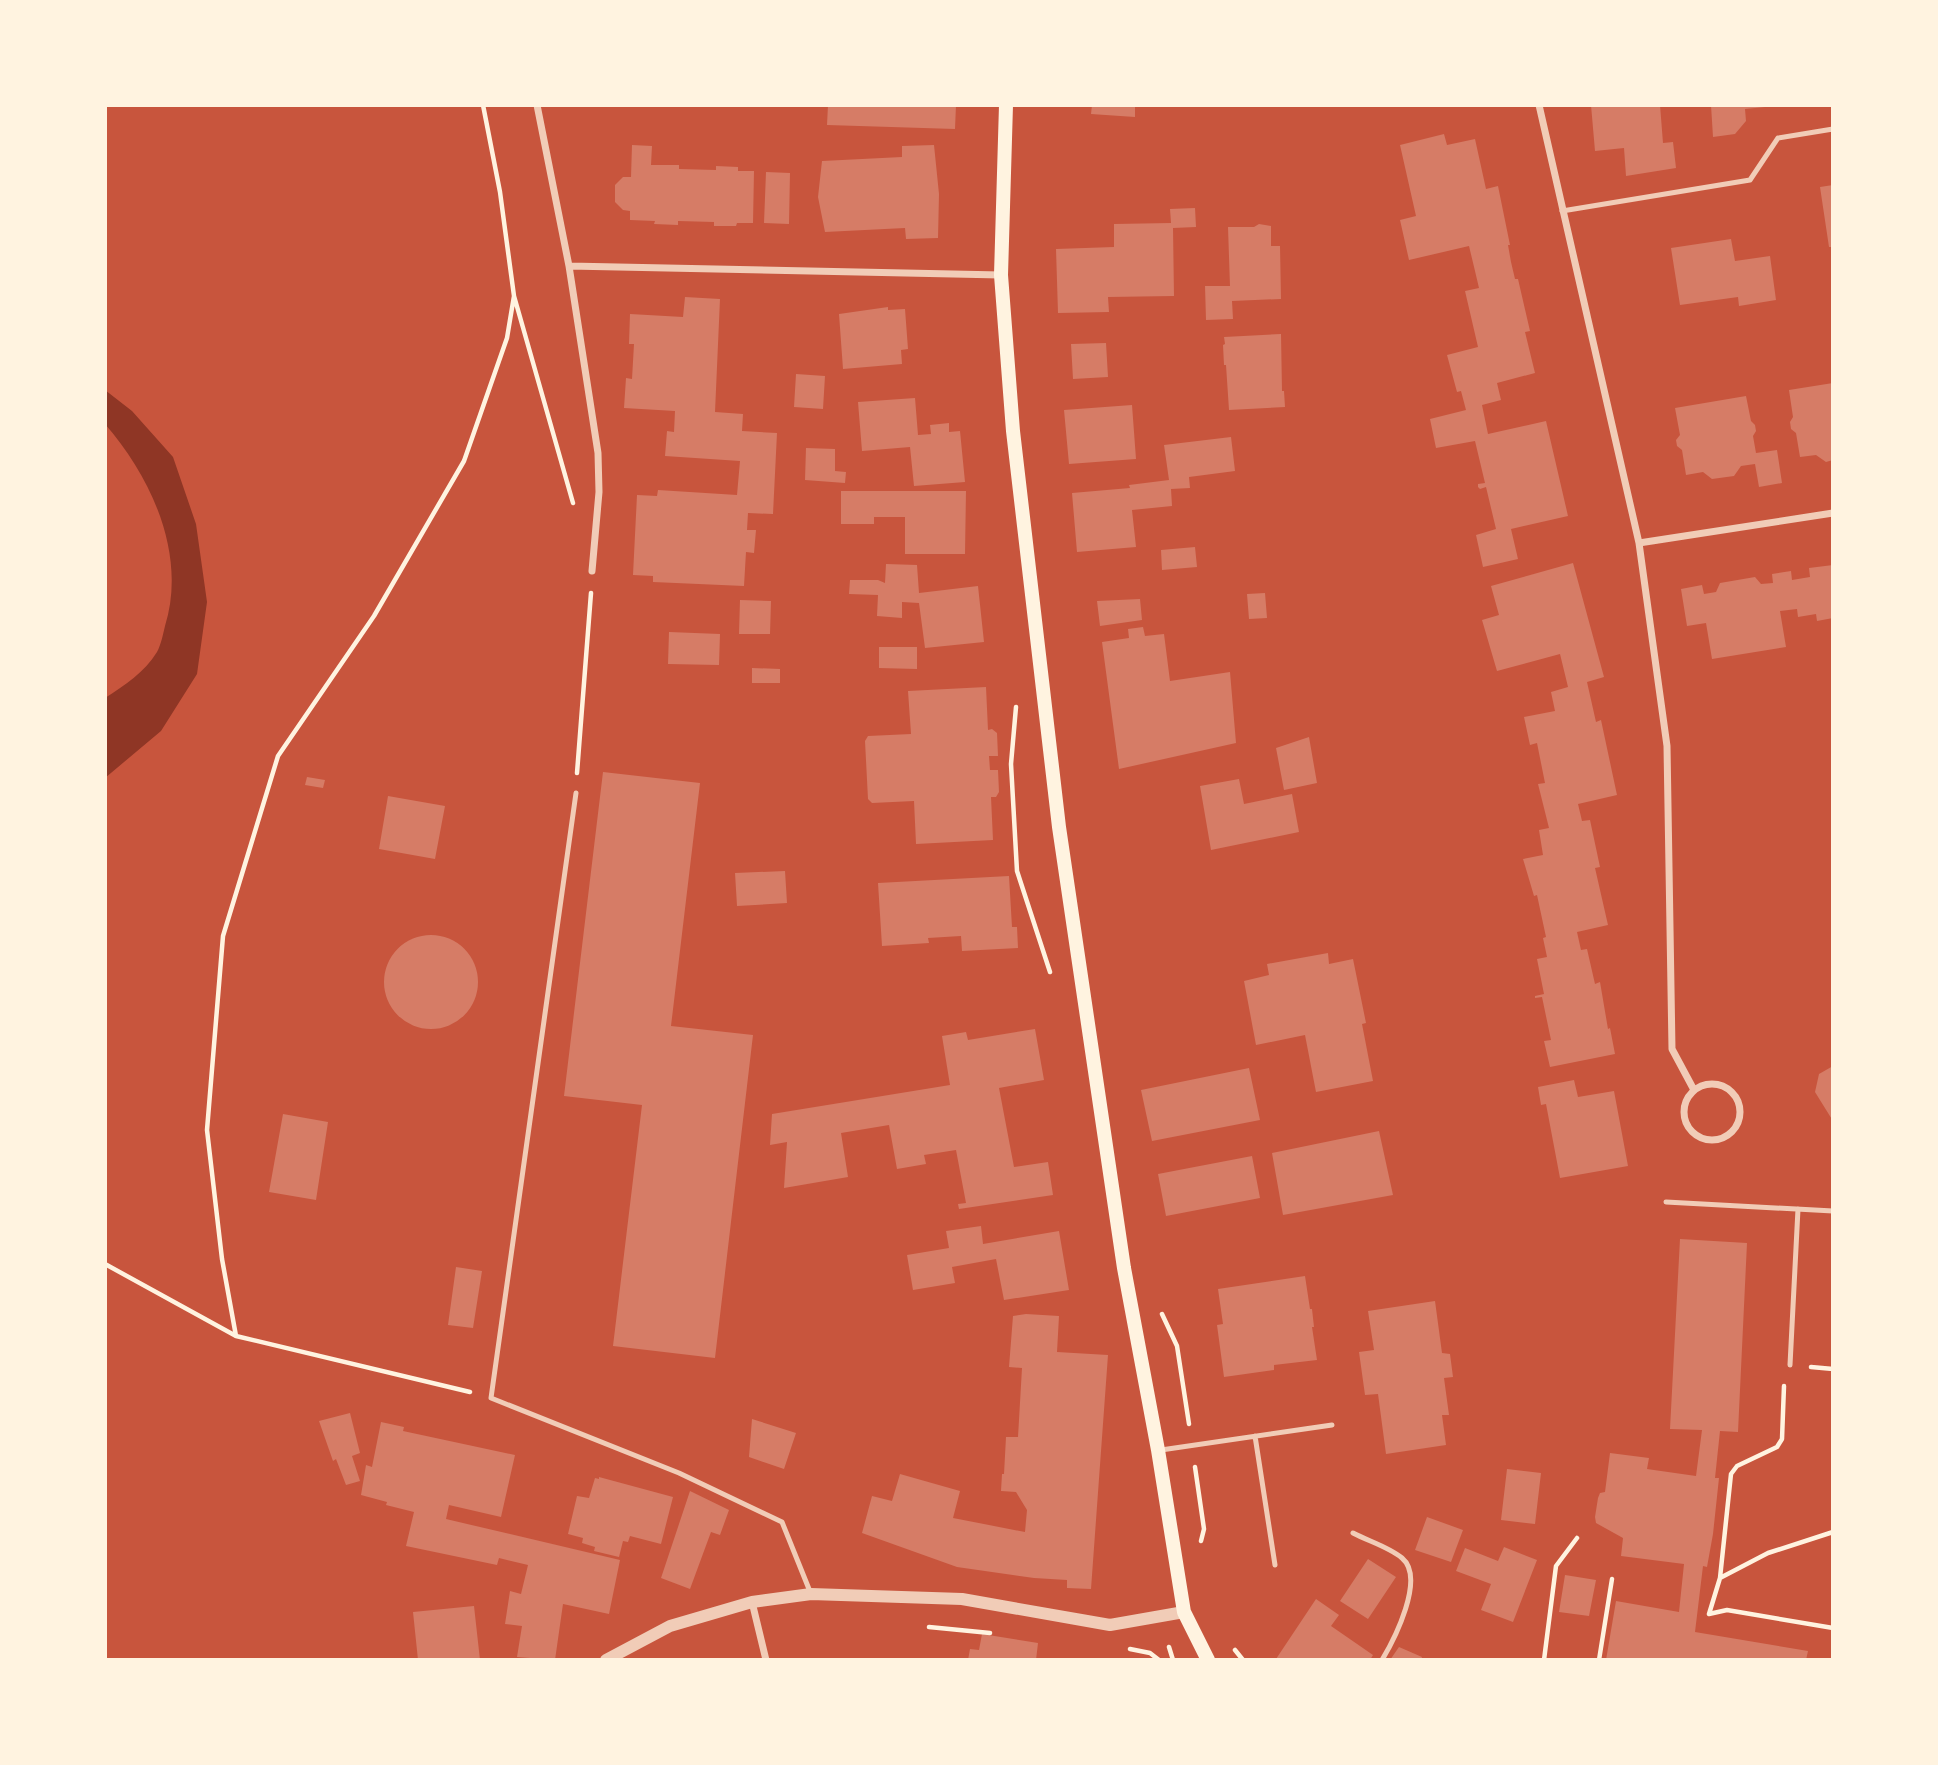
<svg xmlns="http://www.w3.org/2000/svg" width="1938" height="1765" viewBox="0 0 1938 1765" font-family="'Noto Sans',sans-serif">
  <rect width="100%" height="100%" fill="#c8553d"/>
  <path fill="#8f3625" d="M 105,390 L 132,411 L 173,457 L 196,524 L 207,602 L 197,674 L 161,731 L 105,778 L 105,698 C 125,685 144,673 157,652 C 161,645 163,634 165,626 C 187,555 152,478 105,424 Z"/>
  <path fill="#d67c66" d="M 828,105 L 956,105 L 955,129 L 827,125 Z
    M 1092,105 L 1135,105 L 1135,117 L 1091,114 Z
    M 1591,105 L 1660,105 L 1663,143 L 1673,142 L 1676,168 L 1626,176 L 1624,148 L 1595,151 Z
    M 1711,105 L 1765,105 L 1765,107 L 1745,109 L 1746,121 L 1735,134 L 1713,137 Z
    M 1444,134 L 1447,145 L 1475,139 L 1486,189 L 1498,186 L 1510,245 L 1508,245 L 1511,262 L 1515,279 L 1518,279 L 1530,331 L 1525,332 L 1535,373 L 1497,383 L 1501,400 L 1482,405 L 1488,434 L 1546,421 L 1568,516 L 1511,529 L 1518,559 L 1483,567 L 1476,535 L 1496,529 L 1486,487 L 1480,489 L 1478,487 L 1478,484 L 1485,483 L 1475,441 L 1436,448 L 1430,419 L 1466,410 L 1461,391 L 1457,392 L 1447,355 L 1478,347 L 1465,291 L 1479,288 L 1475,271 L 1469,246 L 1409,260 L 1400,220 L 1416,216 L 1400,145 Z
    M 632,145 L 652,146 L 651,165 L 679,165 L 679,169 L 716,170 L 716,166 L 738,167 L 738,171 L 754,171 L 753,223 L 737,223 L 736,226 L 714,226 L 714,222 L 678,221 L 678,225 L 654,224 L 655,221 L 630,220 L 630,211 L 623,210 L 615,202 L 615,185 L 623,177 L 631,177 Z
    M 934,145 L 939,194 L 938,238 L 906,239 L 905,228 L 825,232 L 818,197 L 822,161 L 902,157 L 902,146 Z
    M 766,172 L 790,173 L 789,224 L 764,223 Z
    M 1833,185 L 1833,247 L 1829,247 L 1820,187 Z
    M 1195,208 L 1196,227 L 1173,228 L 1174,296 L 1108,297 L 1109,312 L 1058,313 L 1056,249 L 1114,247 L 1114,224 L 1171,223 L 1170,209 Z
    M 1259,224 L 1271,226 L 1271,246 L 1280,246 L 1281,299 L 1232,301 L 1233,319 L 1206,320 L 1205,286 L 1230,286 L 1228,227 L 1254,227 Z
    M 1731,239 L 1735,261 L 1770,256 L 1776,300 L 1739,306 L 1738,297 L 1680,305 L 1671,248 Z
    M 685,297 L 720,299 L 715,412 L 743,414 L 742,431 L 777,433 L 773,514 L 748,513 L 747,530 L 756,530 L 754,553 L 746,552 L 744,586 L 653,582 L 653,576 L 633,575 L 637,495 L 657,496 L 658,490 L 737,495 L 740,461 L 665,456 L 667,431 L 674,432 L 675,411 L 624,408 L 626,378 L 632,379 L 634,344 L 629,344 L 630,314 L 683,317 Z
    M 888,307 L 888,310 L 905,309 L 908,349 L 901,350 L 902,364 L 843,369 L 839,314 Z
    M 1281,334 L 1282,391 L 1284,391 L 1285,407 L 1229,410 L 1226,365 L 1224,365 L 1223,345 L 1225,344 L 1224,337 Z
    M 1106,343 L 1108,377 L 1073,379 L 1071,344 Z
    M 796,374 L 825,376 L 823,409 L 794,407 Z
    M 1833,383 L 1833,460 L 1826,462 L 1816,455 L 1800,457 L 1796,433 L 1791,429 L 1790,422 L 1793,417 L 1789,390 Z
    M 1746,396 L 1751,421 L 1755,425 L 1756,431 L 1753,436 L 1756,453 L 1777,450 L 1782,483 L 1759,487 L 1755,464 L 1741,466 L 1734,476 L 1712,479 L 1703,472 L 1686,475 L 1682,450 L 1677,446 L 1676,440 L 1680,435 L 1675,408 Z
    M 915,398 L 918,435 L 931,434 L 930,425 L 949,423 L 949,432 L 960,431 L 965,482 L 914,486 L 910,447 L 862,451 L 858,402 Z
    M 1132,405 L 1136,459 L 1069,464 L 1064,410 Z
    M 1231,437 L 1235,471 L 1189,477 L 1190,488 L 1171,489 L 1172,506 L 1132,510 L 1136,547 L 1077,552 L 1072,493 L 1130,488 L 1129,485 L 1169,480 L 1164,445 Z
    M 806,448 L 835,449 L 835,471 L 846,472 L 845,483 L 805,480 Z
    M 841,491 L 966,491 L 965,554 L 905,554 L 905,517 L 874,517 L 874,524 L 841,524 Z
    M 1195,547 L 1197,567 L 1162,570 L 1161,550 Z
    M 1573,563 L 1604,677 L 1587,682 L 1596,722 L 1601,720 L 1617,795 L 1578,804 L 1582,821 L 1590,820 L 1600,867 L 1595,868 L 1608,925 L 1577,932 L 1581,950 L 1587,949 L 1595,984 L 1600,982 L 1608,1029 L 1610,1028 L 1615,1054 L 1550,1067 L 1544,1041 L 1551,1040 L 1542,997 L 1535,998 L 1535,996 L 1544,994 L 1537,959 L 1547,957 L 1543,938 L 1546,937 L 1537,895 L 1534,896 L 1523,859 L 1543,855 L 1539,830 L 1549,828 L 1538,784 L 1545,783 L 1537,743 L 1530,745 L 1524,717 L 1555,711 L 1551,692 L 1568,687 L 1560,654 L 1497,671 L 1482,620 L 1499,615 L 1491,586 Z
    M 886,564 L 917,565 L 919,593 L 978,586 L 984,642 L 925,648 L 919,603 L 902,602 L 902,618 L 877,616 L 878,595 L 849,594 L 850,580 L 878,580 L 885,583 Z
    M 1833,565 L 1833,618 L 1817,621 L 1816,614 L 1798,617 L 1797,609 L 1780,611 L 1786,647 L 1712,659 L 1706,623 L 1687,626 L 1681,589 L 1702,585 L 1704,594 L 1716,592 L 1720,583 L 1755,577 L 1761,584 L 1773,583 L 1772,574 L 1791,571 L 1792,580 L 1810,577 L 1809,568 Z
    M 1265,593 L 1267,618 L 1249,619 L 1247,594 Z
    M 1140,599 L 1142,620 L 1100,626 L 1097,601 Z
    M 740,600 L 771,601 L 770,634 L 739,634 Z
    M 1143,627 L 1145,636 L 1164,634 L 1170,681 L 1230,672 L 1236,743 L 1119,769 L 1102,642 L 1129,638 L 1128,629 Z
    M 669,632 L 720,634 L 719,665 L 668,664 Z
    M 879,647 L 917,647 L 917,669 L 879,668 Z
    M 752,668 L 780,669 L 780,683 L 752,683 Z
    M 986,687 L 988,730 L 992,729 L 997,733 L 998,756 L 989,756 L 990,770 L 998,770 L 999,792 L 996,797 L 991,797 L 993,840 L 916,844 L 914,801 L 872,803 L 868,799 L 865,741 L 868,736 L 911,734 L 908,691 Z
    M 1309,737 L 1317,783 L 1284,790 L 1276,748 Z
    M 603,772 L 700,783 L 671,1026 L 753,1035 L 715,1358 L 613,1346 L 642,1105 L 564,1096 Z
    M 307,777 L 325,780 L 323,788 L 305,785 Z
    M 1239,779 L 1244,804 L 1292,794 L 1299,832 L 1211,850 L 1200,786 Z
    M 388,796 L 445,806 L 435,859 L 379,849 Z
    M 785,871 L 787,903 L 737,906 L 735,873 Z
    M 1009,876 L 1012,927 L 1017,927 L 1018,948 L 962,951 L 961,936 L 928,938 L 929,943 L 882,946 L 878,883 Z
    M384 982a47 47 0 1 1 94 0a47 47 0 1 1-94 0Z
    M 1328,953 L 1329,964 L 1353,959 L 1366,1023 L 1362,1024 L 1373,1081 L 1316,1092 L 1305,1035 L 1256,1045 L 1244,981 L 1269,975 L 1267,964 Z
    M 1035,1029 L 1044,1080 L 999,1088 L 1014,1167 L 1048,1162 L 1053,1195 L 959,1209 L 958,1204 L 966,1203 L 956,1150 L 924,1155 L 926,1164 L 897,1169 L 889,1125 L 841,1133 L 848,1177 L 784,1188 L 787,1142 L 770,1145 L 772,1114 L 950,1085 L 942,1036 L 966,1032 L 968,1040 Z
    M 1833,1066 L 1833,1121 L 1815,1092 L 1819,1074 Z
    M 1249,1068 L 1260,1120 L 1152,1141 L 1141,1090 Z
    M 1574,1080 L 1578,1097 L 1614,1091 L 1628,1166 L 1560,1178 L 1546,1104 L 1541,1105 L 1538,1087 Z
    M 283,1114 L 328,1122 L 316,1200 L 269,1192 Z
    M 1379,1131 L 1393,1195 L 1283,1215 L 1272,1153 Z
    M 1252,1156 L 1260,1198 L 1166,1216 L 1158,1174 Z
    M 981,1226 L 983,1244 L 1059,1231 L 1069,1290 L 1004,1300 L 996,1259 L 952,1267 L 955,1283 L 913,1290 L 907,1255 L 949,1248 L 946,1231 Z
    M 1680,1239 L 1747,1243 L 1738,1432 L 1720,1431 L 1715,1478 L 1719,1478 L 1713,1534 L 1707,1567 L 1703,1566 L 1695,1632 L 1808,1651 L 1806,1660 L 1606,1660 L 1616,1601 L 1679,1612 L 1684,1564 L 1621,1556 L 1623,1538 L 1596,1523 L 1595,1517 L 1598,1498 L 1600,1493 L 1605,1492 L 1610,1453 L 1649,1458 L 1647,1469 L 1696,1476 L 1702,1430 L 1670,1429 Z
    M 456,1267 L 482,1271 L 473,1328 L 448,1325 Z
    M 1305,1276 L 1310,1309 L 1312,1309 L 1314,1327 L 1312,1327 L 1317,1360 L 1274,1365 L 1274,1370 L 1224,1377 L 1217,1325 L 1223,1324 L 1218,1289 Z
    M 1435,1301 L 1442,1353 L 1450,1354 L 1453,1377 L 1444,1378 L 1449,1415 L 1442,1415 L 1446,1445 L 1386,1454 L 1378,1394 L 1365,1395 L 1359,1352 L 1374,1350 L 1368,1311 Z
    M 1026,1314 L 1059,1316 L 1057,1352 L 1108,1355 L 1091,1589 L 1067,1588 L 1067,1580 L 1034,1578 L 957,1567 L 862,1533 L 872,1496 L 892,1501 L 900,1474 L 960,1491 L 953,1518 L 1025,1532 L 1027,1510 L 1016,1492 L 1001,1491 L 1002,1474 L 1004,1474 L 1006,1437 L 1018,1437 L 1022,1368 L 1009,1367 L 1013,1316 Z
    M 350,1413 L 360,1453 L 352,1456 L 360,1481 L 346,1485 L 336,1459 L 333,1461 L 319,1421 Z
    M 752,1419 L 796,1433 L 784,1469 L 749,1457 Z
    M 381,1422 L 404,1427 L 403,1431 L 515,1455 L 501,1517 L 449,1505 L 446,1519 L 620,1560 L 609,1614 L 563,1604 L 555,1660 L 517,1657 L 522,1626 L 505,1624 L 510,1591 L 521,1594 L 528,1565 L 499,1558 L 497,1565 L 406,1546 L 414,1512 L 386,1505 L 387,1502 L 361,1495 L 366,1465 L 372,1467 Z
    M 1507,1469 L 1541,1473 L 1535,1524 L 1501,1520 Z
    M 599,1477 L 673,1497 L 661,1544 L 630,1536 L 628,1542 L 623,1541 L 619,1557 L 594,1551 L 595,1547 L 582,1543 L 583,1538 L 568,1534 L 577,1496 L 589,1498 L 595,1478 L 599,1479 Z
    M 690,1491 L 729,1510 L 720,1535 L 711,1532 L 690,1589 L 661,1578 Z
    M 1427,1517 L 1463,1530 L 1451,1562 L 1415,1550 Z
    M 1504,1547 L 1537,1560 L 1513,1622 L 1481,1610 L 1491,1584 L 1456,1571 L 1465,1548 L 1498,1561 Z
    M 1368,1559 L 1396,1577 L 1368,1619 L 1340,1601 Z
    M 1565,1575 L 1596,1580 L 1589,1616 L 1559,1612 Z
    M 1316,1599 L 1339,1615 L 1331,1626 L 1373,1655 L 1370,1660 L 1276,1659 Z
    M 474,1606 L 480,1660 L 418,1660 L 413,1612 Z
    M 982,1634 L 1038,1643 L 1036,1660 L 968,1660 L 970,1649 L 979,1650 Z
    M 1399,1647 L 1422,1657 L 1421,1660 L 1390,1660 Z"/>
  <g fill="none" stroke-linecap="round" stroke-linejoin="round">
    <path stroke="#fff3e0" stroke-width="4.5" d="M 483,105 L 500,192 L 514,296 L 573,503
      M 1016,707 L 1011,764 L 1017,871 L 1050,972
      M 577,773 L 591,593
      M 105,1264 L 236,1336 L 470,1392
      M 1162,1314 L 1177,1346 L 1189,1424
      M 236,1336 L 222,1259 L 207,1130 L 223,936 L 278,756 L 374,616 L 464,461 L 507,338 L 514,296
      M 1811,1367 L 1833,1369
      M 1195,1467 L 1204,1529 L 1201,1541
      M 1833,1532 L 1768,1553 L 1720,1578 L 1709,1614 L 1727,1610 L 1833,1628
      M 1720,1578 L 1731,1474 L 1737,1466 L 1777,1447 L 1782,1439 L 1784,1386
      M 929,1627 L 990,1633
      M 1169,1647 L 1173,1660
      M 1130,1649 L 1150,1653 L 1159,1660
      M 1235,1650 L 1243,1660
      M 1544,1660 L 1556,1566 L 1577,1538
      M 1599,1660 L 1612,1579"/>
    <path stroke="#f1ccb7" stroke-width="5" d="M 1562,211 L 1750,180 L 1778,138 L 1833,129
      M 576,793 L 491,1398 L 679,1473 L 782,1522 L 811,1594
      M 1666,1202 L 1833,1211
      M 1790,1365 L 1798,1209
      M 1255,1436 L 1275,1565
      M 1161,1450 L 1332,1425
      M 1353,1533 C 1368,1541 1389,1547 1402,1558 C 1426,1578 1394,1640 1382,1660"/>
    <path stroke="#f1ccb7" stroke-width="7" d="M 537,105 L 569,266 L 598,453 L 599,492 L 592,571
      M 1539,105 L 1639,543 L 1667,746 L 1672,1049 L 1694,1090
      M 569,266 L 1001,275
      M 1639,543 L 1833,513
      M1684 1112a28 28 0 1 1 56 0a28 28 0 1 1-56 0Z
      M 752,1602 L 766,1660"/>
    <path stroke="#f1ccb7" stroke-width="12" d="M 606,1660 L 670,1626 L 752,1602 L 811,1594 L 962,1599 L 1110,1625 L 1184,1612"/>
    <path stroke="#fff3e0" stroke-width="14" d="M 1006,105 L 1001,275 L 1013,431 L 1059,827 L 1124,1268 L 1158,1450 L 1184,1612 L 1208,1660"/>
  </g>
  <rect width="1938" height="1765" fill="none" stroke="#fff3e0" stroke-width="214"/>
</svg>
